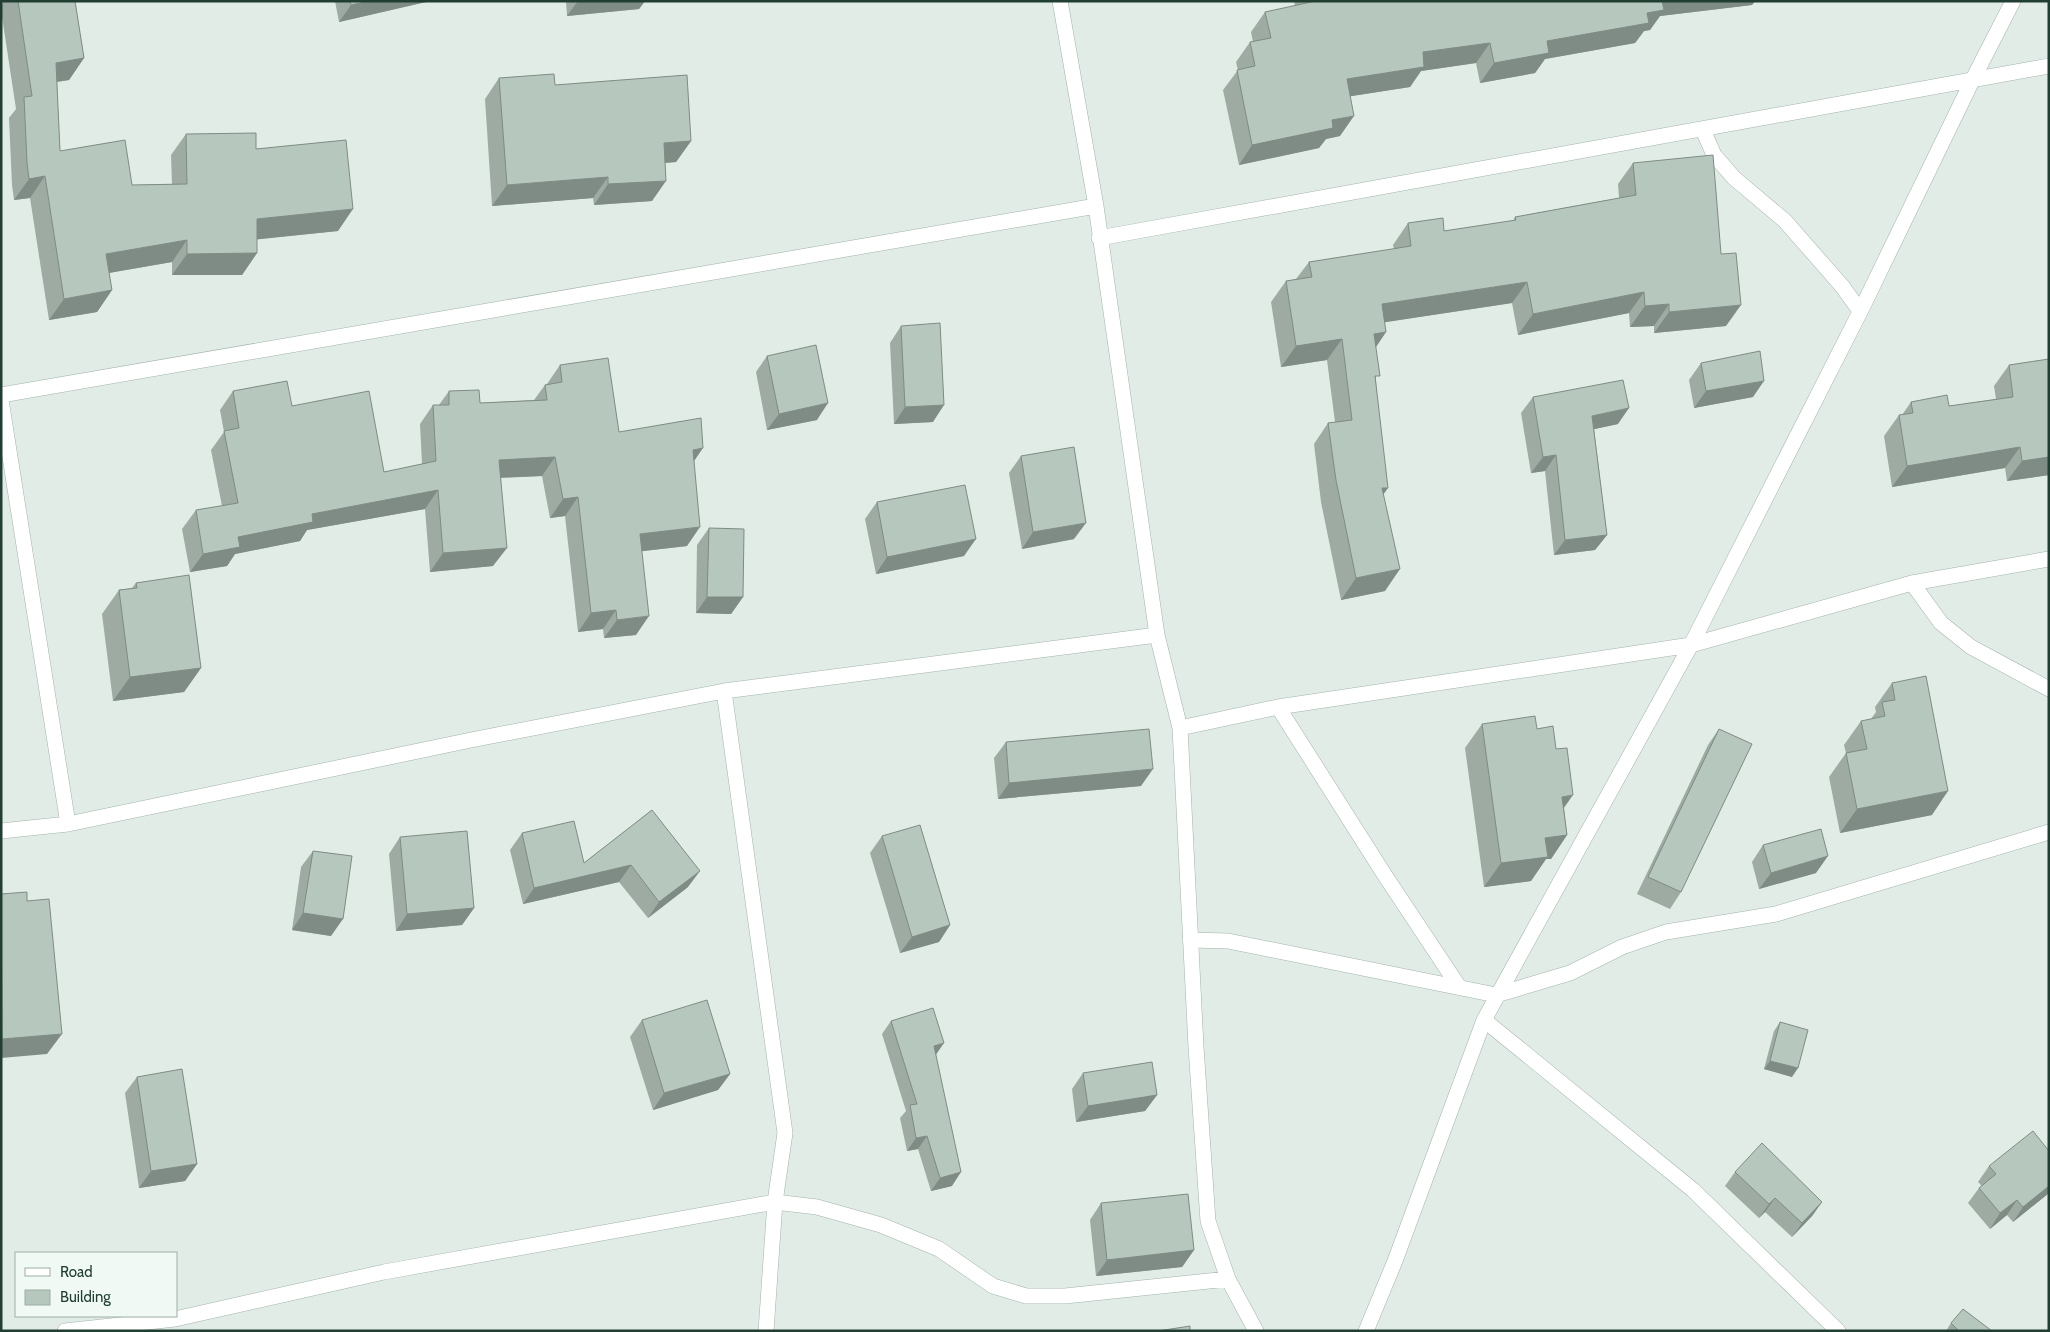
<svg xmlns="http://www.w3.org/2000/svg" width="2050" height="1332" viewBox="0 0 2050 1332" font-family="Cabin,sans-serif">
  <rect width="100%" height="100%" fill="#e1ece6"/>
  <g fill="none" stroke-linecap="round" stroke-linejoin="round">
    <defs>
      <path id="minor" d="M 1060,1 L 1096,206 L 1157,635 L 1180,728 L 1196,1047 L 1208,1221 L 1228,1279 L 1256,1331
        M 1703,130 L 1714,155 L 1734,178 L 1785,221 L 1842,286 L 1860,311
        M 1099,238 L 2049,66
        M 1,395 L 1096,206
        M 1,400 L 68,824
        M 1912,583 L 1941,623 L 1971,647 L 2049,689
        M 724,691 L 785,1133 L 775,1202 L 766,1331
        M 1278,707 L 1384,874 L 1459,987
        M 1180,728 L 1278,707 L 1691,645 L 1912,583 L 2049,559
        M 1,831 L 68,824 L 471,740 L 724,691 L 1157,635
        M 1190,940 L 1228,941 L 1496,995 L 1570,973 L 1622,947 L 1666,932 L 1776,914 L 2049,832
        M 1484,1020 L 1693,1190 L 1838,1331
        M 65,1331 L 175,1319 L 384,1272 L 775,1202 L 817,1207 L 881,1225 L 939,1249 L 993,1286 L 1026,1296 L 1065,1296 L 1228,1279
        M 1366,1331 L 1395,1261 L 1484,1020 L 1691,645 L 1863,306 L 1972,81 L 2013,1"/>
    </defs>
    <use href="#minor" stroke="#a3b4ac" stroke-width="16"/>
    <use href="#minor" stroke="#fff" stroke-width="15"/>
  </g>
  <path fill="#9daba3" d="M 4,1 L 75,1 L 84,58 L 69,80 L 57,82 L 60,151 L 132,185 L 172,184 L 171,155 L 186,134 L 256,149 L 338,231 L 257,239 L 257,253 L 242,275 L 172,275 L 172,262 L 109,273 L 112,290 L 97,312 L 49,320 L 30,198 L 14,200 L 12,185 L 9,118 L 16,109 L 1,10 L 1,6 Z
    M 335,1 L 427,1 L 426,2 L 339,22 Z
    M 566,1 L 645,1 L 639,9 L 567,16 Z
    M 1294,1 L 1755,1 L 1752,5 L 1660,16 L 1650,30 L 1644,31 L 1635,43 L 1545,59 L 1535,73 L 1480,83 L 1476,63 L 1421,71 L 1410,87 L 1351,96 L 1340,136 L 1326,139 L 1319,148 L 1239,165 L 1223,90 L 1238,70 L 1236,62 L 1250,42 L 1253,42 L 1251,32 L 1265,12 L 1295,6 Z
    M 499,78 L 555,85 L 691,141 L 676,162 L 665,163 L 652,201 L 594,205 L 593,198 L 492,206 L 485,99 Z
    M 1633,163 L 1726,326 L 1654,333 L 1654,326 L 1630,327 L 1629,313 L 1518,335 L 1512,303 L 1384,322 L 1386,332 L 1376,347 L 1376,381 L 1384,494 L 1385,591 L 1341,600 L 1321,502 L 1314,444 L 1328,423 L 1335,422 L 1327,360 L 1281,367 L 1271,302 L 1286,281 L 1296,279 L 1309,262 L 1394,249 L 1393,245 L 1408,223 L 1444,231 L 1513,221 L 1515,217 L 1619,198 L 1618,184 Z
    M 901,326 L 933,422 L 894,424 L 890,343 Z
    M 767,356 L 817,420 L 767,430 L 756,372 Z
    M 2049,359 L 2049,475 L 2007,481 L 2005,468 L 1892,487 L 1884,436 L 1899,415 L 1902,415 L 1911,402 L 1949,406 L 1996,399 L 1994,386 L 2009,365 Z
    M 1701,363 L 1753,397 L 1694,408 L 1689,380 Z
    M 560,365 L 619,432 L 694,460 L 687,546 L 642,551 L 636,635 L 604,638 L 603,629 L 578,632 L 565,516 L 550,518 L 542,476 L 501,478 L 493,566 L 430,572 L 425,509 L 307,530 L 300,541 L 235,554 L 227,566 L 190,572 L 182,529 L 196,510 L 222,506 L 211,450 L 224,432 L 220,410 L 233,391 L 292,406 L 384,472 L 422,464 L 420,424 L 433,405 L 439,405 L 449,391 L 480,403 L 534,400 L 545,385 L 547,384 Z
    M 1533,397 L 1618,424 L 1594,429 L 1607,535 L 1595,550 L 1554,555 L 1545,471 L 1531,473 L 1521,413 Z
    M 1021,456 L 1074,539 L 1022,549 L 1009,473 Z
    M 877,502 L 964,556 L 876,574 L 865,519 Z
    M 709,528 L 743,597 L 731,614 L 696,613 L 697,545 Z
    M 136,583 L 201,668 L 184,692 L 113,701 L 102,614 L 119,590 L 132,588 Z
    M 1892,683 L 1932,815 L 1840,833 L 1829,777 L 1846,753 L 1844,745 L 1861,721 L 1871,719 L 1876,712 L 1875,707 Z
    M 1482,724 L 1537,729 L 1564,808 L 1567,835 L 1551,859 L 1546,859 L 1531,881 L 1484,887 L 1465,748 Z
    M 1719,729 L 1681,892 L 1670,909 L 1637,894 L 1708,745 Z
    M 1006,742 L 1141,786 L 998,799 L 994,758 Z
    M 652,810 L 688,887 L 648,918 L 619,882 L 523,904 L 510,850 L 522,833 L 584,863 Z
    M 882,836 L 950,925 L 939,942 L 900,953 L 870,853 Z
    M 400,837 L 474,908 L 462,925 L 396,931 L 389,854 Z
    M 1763,845 L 1816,873 L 1759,889 L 1752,862 Z
    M 313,851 L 331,936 L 292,930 L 301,867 Z
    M 642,1020 L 730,1074 L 718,1090 L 653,1110 L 630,1037 Z
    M 891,1021 L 936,1054 L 952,1186 L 931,1191 L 918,1149 L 907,1151 L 900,1118 L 906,1111 L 882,1034 Z
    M 1780,1022 L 1792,1077 L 1764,1069 L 1774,1031 Z
    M 1083,1073 L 1157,1095 L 1145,1111 L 1076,1122 L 1072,1089 Z
    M 137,1077 L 197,1164 L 185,1181 L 139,1188 L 125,1093 Z
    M 2049,1151 L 2049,1193 L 2013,1222 L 2007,1215 L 1990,1229 L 1968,1203 L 1979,1188 L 1982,1186 L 1978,1182 L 1989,1166 Z
    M 1735,1172 L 1822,1202 L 1812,1216 L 1792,1237 L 1765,1212 L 1759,1218 L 1725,1186 Z
    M 1101,1203 L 1194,1250 L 1182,1267 L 1096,1276 L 1090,1220 Z
    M 1951,1323 L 1992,1331 L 1946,1331 Z"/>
  <path fill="#7f8b85" d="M 369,1 L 427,1 L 426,2 L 339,22 L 351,5 Z
    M 578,1 L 645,1 L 639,9 L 567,16 Z
    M 1659,1 L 1755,1 L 1752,5 L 1660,16 L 1650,30 L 1644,31 L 1635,43 L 1545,59 L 1535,73 L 1480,83 L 1494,63 L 1547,41 L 1647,13 Z
    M 1490,43 L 1476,63 L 1421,71 L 1410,87 L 1333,99 L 1347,79 L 1423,52 Z
    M 84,58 L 69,80 L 41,84 L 56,63 Z
    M 1354,116 L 1340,136 L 1326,139 L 1319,148 L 1239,165 L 1252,145 L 1332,120 Z
    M 691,141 L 676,162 L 649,164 L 664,143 Z
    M 45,176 L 30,198 L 14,200 L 29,179 Z
    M 608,177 L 593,198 L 492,206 L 507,185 Z
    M 666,181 L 652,201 L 594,205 L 608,184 Z
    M 353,209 L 338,231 L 242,241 L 257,219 Z
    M 187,240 L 172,262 L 91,276 L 106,254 Z
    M 257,253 L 242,275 L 172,275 L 187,254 Z
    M 1527,282 L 1512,303 L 1367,325 L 1382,304 Z
    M 112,290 L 97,312 L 49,320 L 64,299 Z
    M 1644,292 L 1629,313 L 1518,335 L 1533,314 Z
    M 1669,304 L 1654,326 L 1630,327 L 1645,306 Z
    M 1741,305 L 1726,326 L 1654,333 L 1669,312 Z
    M 1386,332 L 1371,354 L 1374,334 Z
    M 1342,339 L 1327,360 L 1281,367 L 1296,346 Z
    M 1764,381 L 1753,397 L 1694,408 L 1706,391 Z
    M 828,403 L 817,420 L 767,430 L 779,414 Z
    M 944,405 L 933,422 L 894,424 L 905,407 Z
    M 1629,408 L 1618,424 L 1581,432 L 1592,416 Z
    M 2020,447 L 2005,468 L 1892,487 L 1907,466 Z
    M 703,448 L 690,467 L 693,450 Z
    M 1556,455 L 1545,471 L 1531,473 L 1543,457 Z
    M 555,457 L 542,476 L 486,478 L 499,460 Z
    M 2049,457 L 2049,475 L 2007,481 L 2022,461 Z
    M 1382,488 L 1388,488 L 1373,509 Z
    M 438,490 L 425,509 L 307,530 L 300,541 L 235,554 L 227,566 L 190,572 L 203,554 L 238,537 L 312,514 Z
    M 578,497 L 565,516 L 550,518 L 563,499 Z
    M 1086,523 L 1074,539 L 1022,549 L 1033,532 Z
    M 700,527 L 687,546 L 627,553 L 640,534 Z
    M 1607,535 L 1595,550 L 1554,555 L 1565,540 Z
    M 976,539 L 964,556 L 876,574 L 887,557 Z
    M 507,548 L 493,566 L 430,572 L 443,553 Z
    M 1400,569 L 1385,591 L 1341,600 L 1356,578 Z
    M 707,597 L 743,597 L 731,614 L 696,613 Z
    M 616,610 L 603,629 L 578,632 L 591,613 Z
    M 649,616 L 636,635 L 604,638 L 617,620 Z
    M 201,668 L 184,692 L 113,701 L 130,677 Z
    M 1153,769 L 1141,786 L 998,799 L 1009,783 Z
    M 1948,791 L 1932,815 L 1840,833 L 1857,809 Z
    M 1573,795 L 1556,819 L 1562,797 Z
    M 1567,835 L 1551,859 L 1546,859 L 1531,881 L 1484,887 L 1501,863 L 1545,838 Z
    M 1828,856 L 1816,873 L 1759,889 L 1771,873 Z
    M 631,865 L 619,882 L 523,904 L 534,888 Z
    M 700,871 L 688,887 L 648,918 L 659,902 Z
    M 474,908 L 462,925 L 396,931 L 407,914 Z
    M 303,913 L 343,919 L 331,936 L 292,930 Z
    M 950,925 L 939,942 L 900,953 L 912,937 Z
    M 62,1034 L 47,1054 L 1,1058 L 2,1039 Z
    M 944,1043 L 935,1056 L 934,1046 Z
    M 1770,1061 L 1798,1068 L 1792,1077 L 1764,1069 Z
    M 730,1074 L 718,1090 L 653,1110 L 664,1093 Z
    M 1157,1095 L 1145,1111 L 1076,1122 L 1088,1106 Z
    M 927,1136 L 918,1149 L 907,1151 L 916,1138 Z
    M 197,1164 L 185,1181 L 139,1188 L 151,1171 Z
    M 961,1172 L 952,1186 L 931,1191 L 940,1178 Z
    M 2049,1186 L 2049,1193 L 2013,1222 L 2023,1207 Z
    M 1775,1198 L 1765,1212 L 1759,1218 L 1769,1204 Z
    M 2017,1200 L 2007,1215 L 1990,1229 L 2000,1213 Z
    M 1822,1202 L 1812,1216 L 1792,1237 L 1802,1223 Z
    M 1194,1250 L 1182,1267 L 1096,1276 L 1107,1260 Z"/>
  <path fill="#b6c7be" stroke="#7f8b85" d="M 18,1 L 75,1 L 84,58 L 56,63 L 60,151 L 125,140 L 132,185 L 187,184 L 186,134 L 256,133 L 256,149 L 346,140 L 353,209 L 257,219 L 257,253 L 187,254 L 187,240 L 106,254 L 112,290 L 64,299 L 45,176 L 29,179 L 27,163 L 24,97 L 32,96 Z
    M 350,1 L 369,1 L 351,5 Z
    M 1311,1 L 1662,1 L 1664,10 L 1647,13 L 1649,23 L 1547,41 L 1549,53 L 1494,63 L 1490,43 L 1423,52 L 1424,67 L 1347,79 L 1354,116 L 1332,120 L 1333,128 L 1252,145 L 1237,70 L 1255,66 L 1250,42 L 1271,38 L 1265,12 L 1311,2 Z
    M 554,74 L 555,85 L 687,75 L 691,141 L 664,143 L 666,181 L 608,184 L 608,177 L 507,185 L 499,78 Z
    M 1713,155 L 1721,254 L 1736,253 L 1741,305 L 1669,312 L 1669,304 L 1645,306 L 1644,292 L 1533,314 L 1527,282 L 1382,304 L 1386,332 L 1374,334 L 1380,376 L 1375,376 L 1388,488 L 1382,488 L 1400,569 L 1356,578 L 1336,480 L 1328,423 L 1352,420 L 1342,339 L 1296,346 L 1286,281 L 1312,277 L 1309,262 L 1411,246 L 1408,223 L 1443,218 L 1444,231 L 1516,220 L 1515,217 L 1636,195 L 1633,163 Z
    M 940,323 L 944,405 L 905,407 L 901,326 Z
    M 816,345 L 828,403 L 779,414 L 767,356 Z
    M 1760,351 L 1764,381 L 1706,391 L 1701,363 Z
    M 608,358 L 619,432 L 701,418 L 703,448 L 693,450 L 700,527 L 640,534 L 649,616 L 617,620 L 616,610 L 591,613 L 578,497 L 563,499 L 555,457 L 499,460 L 507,548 L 443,553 L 438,490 L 312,514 L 313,522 L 238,537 L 240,547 L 203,554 L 196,510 L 238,503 L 224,431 L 239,428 L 233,391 L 287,381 L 292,406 L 369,391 L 384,472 L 436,461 L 433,405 L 449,405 L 449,391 L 479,390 L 480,403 L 547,400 L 545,385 L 562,382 L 560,365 Z
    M 2049,359 L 2049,457 L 2022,461 L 2020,447 L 1907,466 L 1899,415 L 1913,413 L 1911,402 L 1947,395 L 1949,406 L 2013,397 L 2009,365 Z
    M 1623,380 L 1629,408 L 1592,416 L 1607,535 L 1565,540 L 1556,455 L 1543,457 L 1533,397 Z
    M 1074,447 L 1086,523 L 1033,532 L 1021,456 Z
    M 965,485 L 976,539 L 887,557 L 877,502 Z
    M 709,528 L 744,529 L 743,597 L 707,597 Z
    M 189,575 L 201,668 L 130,677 L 119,590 L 137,588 L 136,583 Z
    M 1926,676 L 1948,791 L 1857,809 L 1846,753 L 1867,749 L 1861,721 L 1885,716 L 1882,702 L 1895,700 L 1892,683 Z
    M 1535,716 L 1537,729 L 1553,726 L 1556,749 L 1567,748 L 1573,795 L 1562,797 L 1567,835 L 1545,838 L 1548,857 L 1501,863 L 1482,724 Z
    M 1149,729 L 1153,769 L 1009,783 L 1006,742 Z
    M 1719,729 L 1752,744 L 1681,892 L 1648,877 Z
    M 652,810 L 700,871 L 659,902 L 631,865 L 534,888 L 522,833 L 574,821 L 584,863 Z
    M 920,825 L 950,925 L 912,937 L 882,836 Z
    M 1821,829 L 1828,856 L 1771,873 L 1763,845 Z
    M 467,831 L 474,908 L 407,914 L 400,837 Z
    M 313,851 L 352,856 L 343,919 L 303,913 Z
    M 27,892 L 27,901 L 49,899 L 62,1034 L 2,1039 L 1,894 Z
    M 707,1000 L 730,1074 L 664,1093 L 642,1020 Z
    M 933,1008 L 944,1043 L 934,1046 L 961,1172 L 940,1178 L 927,1136 L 916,1138 L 910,1105 L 917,1104 L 891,1021 Z
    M 1780,1022 L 1808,1030 L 1798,1068 L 1770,1061 Z
    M 1152,1062 L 1157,1095 L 1088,1106 L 1083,1073 Z
    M 182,1069 L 197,1164 L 151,1171 L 137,1077 Z
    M 2033,1131 L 2049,1151 L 2049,1186 L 2023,1207 L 2017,1200 L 2000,1213 L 1979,1188 L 1996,1174 L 1989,1166 Z
    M 1762,1143 L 1822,1202 L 1802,1223 L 1775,1198 L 1769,1204 L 1735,1172 Z
    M 1188,1194 L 1194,1250 L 1107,1260 L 1101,1203 Z
    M 1963,1309 L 1992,1331 L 1959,1331 L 1951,1323 Z
    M 1190,1326 L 1190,1331 L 1158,1331 Z"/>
  <rect width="2050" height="1332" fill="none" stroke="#203e32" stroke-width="5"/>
  <rect x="15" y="1252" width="162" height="65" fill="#f1f9f4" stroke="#9daea6"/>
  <rect x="25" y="1268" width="25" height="8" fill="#ffffff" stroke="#9daea6"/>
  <text x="60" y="1277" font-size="15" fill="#203e32">Road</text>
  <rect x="25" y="1290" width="25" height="15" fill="#b6c7be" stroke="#9daea6"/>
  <text x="60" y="1302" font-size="15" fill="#203e32">Building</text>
</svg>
